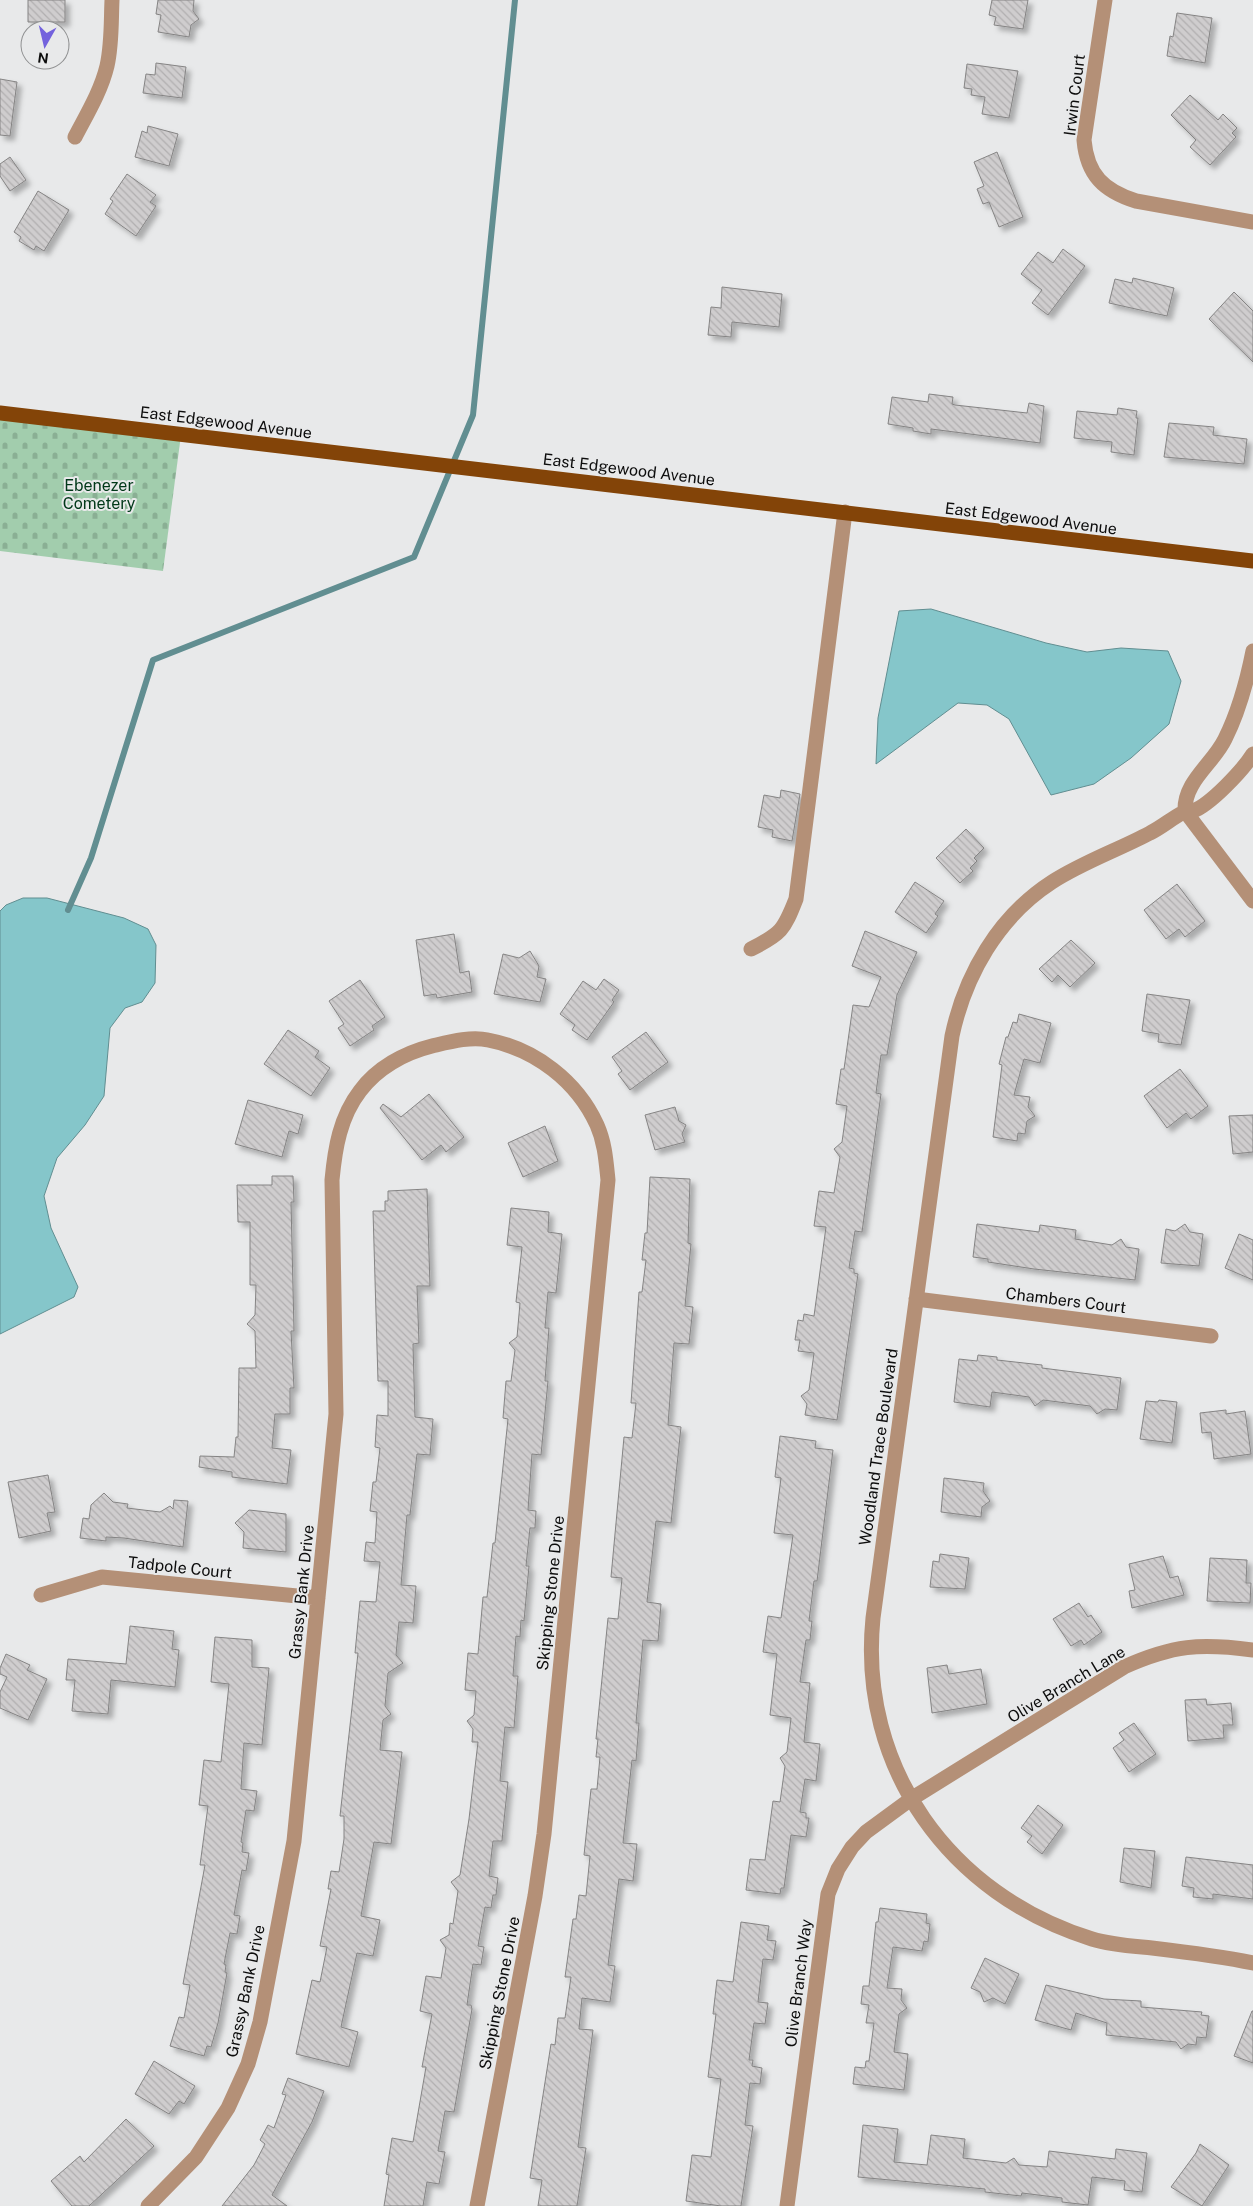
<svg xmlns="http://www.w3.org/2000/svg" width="1253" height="2206" viewBox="0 0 1253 2206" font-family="'Public Sans',sans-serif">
  <defs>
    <pattern id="cemetery-stones" width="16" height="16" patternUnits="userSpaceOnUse" patternTransform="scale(1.25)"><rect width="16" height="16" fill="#a2cdad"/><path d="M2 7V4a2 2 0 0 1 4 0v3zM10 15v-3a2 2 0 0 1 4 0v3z" fill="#8aaf94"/></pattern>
    <pattern id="building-back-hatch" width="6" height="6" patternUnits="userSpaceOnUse" patternTransform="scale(1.25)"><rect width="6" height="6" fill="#cfcdce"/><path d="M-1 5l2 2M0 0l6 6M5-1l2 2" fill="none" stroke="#b1afb0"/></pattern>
    <filter id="shadow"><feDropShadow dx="4.5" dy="4.5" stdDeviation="2.5" flood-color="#0004"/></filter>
  </defs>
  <rect width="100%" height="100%" fill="#e8e9ea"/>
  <path fill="url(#cemetery-stones)" d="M 0,413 L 181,435 L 163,571 L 0,551 Z"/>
  <path fill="#85c6ca" stroke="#618e91" d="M 931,609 L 1046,643 L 1087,652 L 1121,648 L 1168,651 L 1181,681 L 1169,724 L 1131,758 L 1094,784 L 1051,795 L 1009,719 L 987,705 L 958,703 L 876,764 L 878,718 L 899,611 Z
    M 23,898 L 47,898 L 124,918 L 148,929 L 156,945 L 155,983 L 142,1002 L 125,1008 L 110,1028 L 104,1096 L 85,1125 L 57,1158 L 44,1196 L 51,1228 L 78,1287 L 74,1297 L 0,1334 L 0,911 L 6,905 Z"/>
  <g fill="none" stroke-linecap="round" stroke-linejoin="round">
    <path stroke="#618e91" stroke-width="6" d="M 68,910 L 91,858 L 153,660 L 414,557 L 473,415 L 515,0"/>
  </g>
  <path fill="url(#building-back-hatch)" stroke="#858484" filter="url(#shadow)" d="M 28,0 L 65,0 L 65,22 L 28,22 Z
    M 158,0 L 194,0 L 193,11 L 199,19 L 191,25 L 189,37 L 158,32 L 161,15 L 156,14 Z
    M 992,0 L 1028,0 L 1023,29 L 994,25 L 996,17 L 989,15 Z
    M 1177,13 L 1212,18 L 1205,63 L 1167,56 L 1170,36 L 1173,37 Z
    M 156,63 L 186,67 L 182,98 L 143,93 L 146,74 L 155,75 Z
    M 967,64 L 1018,71 L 1009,118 L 982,114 L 985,97 L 971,95 L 972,89 L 964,88 Z
    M 0,79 L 17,82 L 10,136 L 0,135 Z
    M 1190,95 L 1218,120 L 1223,114 L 1237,128 L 1232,133 L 1236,137 L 1210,165 L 1190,147 L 1196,140 L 1171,115 Z
    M 148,126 L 178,134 L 169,166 L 135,157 L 142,131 L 147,133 Z
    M 997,152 L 1023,217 L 999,227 L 989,202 L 983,204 L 977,189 L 984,186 L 974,162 Z
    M 10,157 L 26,180 L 10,191 L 0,176 L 0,164 Z
    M 127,174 L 156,195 L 150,202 L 156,206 L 136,236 L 105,214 L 113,201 L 110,199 Z
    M 38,191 L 69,210 L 44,251 L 36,246 L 34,250 L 19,241 L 21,237 L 14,232 Z
    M 1063,249 L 1085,266 L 1048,315 L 1032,303 L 1042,290 L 1021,274 L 1038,252 L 1053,263 Z
    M 1133,278 L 1174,288 L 1167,316 L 1109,303 L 1115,279 L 1132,283 Z
    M 722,287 L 782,294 L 779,327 L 732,322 L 731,337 L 708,335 L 711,307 L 721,308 Z
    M 1234,292 L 1253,311 L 1253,362 L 1209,319 Z
    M 929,394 L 953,397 L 952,404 L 955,405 L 1027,413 L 1029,403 L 1044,406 L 1040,443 L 931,429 L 931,434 L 913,431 L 913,428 L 888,424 L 892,397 L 928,402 Z
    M 1118,408 L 1137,411 L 1136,418 L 1138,418 L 1134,455 L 1111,452 L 1112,442 L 1074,438 L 1077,411 L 1117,415 Z
    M 1169,423 L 1214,427 L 1213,435 L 1247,439 L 1244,464 L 1164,457 Z
    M 781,790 L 800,794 L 792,841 L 772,837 L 773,830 L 758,827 L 764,795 L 780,798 Z
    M 966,829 L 984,848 L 974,858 L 977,861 L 970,868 L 973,871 L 960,883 L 936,858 Z
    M 915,882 L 944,901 L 935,914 L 938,916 L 926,933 L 895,912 Z
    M 1177,884 L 1205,921 L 1185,937 L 1179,929 L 1166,939 L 1144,910 Z
    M 865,931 L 917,952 L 897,995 L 887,1055 L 881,1055 L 876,1093 L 881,1094 L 862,1232 L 855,1231 L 849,1268 L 854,1269 L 854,1273 L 858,1274 L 837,1420 L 805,1415 L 807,1404 L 801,1396 L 809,1390 L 814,1353 L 798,1351 L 800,1340 L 795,1340 L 798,1320 L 803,1321 L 804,1314 L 814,1316 L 826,1227 L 814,1226 L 819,1191 L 834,1193 L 840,1157 L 834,1149 L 842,1142 L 847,1106 L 836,1104 L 841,1069 L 844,1069 L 853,1005 L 869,1007 L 881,977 L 852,966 Z
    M 454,934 L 460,973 L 469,971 L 472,992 L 437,998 L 436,994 L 424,996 L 416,940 Z
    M 1071,940 L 1095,963 L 1070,987 L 1058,975 L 1052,982 L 1039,969 Z
    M 530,951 L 539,966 L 537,977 L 546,979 L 540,1002 L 494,994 L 503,954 L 519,958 Z
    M 604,979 L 619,990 L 612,1000 L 614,1002 L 587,1040 L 572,1030 L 575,1025 L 560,1014 L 583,981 L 596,990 Z
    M 360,980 L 385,1017 L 372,1026 L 374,1030 L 350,1046 L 338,1028 L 344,1024 L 329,1001 Z
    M 1147,994 L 1190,1000 L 1181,1045 L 1158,1042 L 1159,1034 L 1142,1031 Z
    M 1019,1014 L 1051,1023 L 1040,1063 L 1024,1059 L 1014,1095 L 1030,1097 L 1028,1107 L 1035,1116 L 1027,1121 L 1025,1134 L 1018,1133 L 1017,1141 L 993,1137 L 1002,1065 L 999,1064 L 1006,1037 L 1008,1037 L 1013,1022 L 1017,1023 Z
    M 288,1030 L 319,1051 L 315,1057 L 330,1068 L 311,1096 L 264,1064 Z
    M 646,1032 L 668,1062 L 630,1090 L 618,1074 L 622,1071 L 612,1057 Z
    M 1180,1069 L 1208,1106 L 1191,1119 L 1186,1113 L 1167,1128 L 1144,1096 Z
    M 429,1094 L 464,1137 L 446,1152 L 441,1145 L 422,1160 L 380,1108 L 383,1104 L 401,1117 Z
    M 248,1100 L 303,1115 L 298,1134 L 289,1131 L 282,1157 L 235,1144 Z
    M 675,1107 L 679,1121 L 686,1125 L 682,1134 L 685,1142 L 655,1150 L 645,1115 Z
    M 1253,1115 L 1253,1152 L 1233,1154 L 1229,1116 Z
    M 545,1126 L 558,1161 L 523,1177 L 508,1143 Z
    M 272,1176 L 293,1176 L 294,1202 L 291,1202 L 294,1331 L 291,1331 L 294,1388 L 290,1388 L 290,1414 L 275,1414 L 272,1448 L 291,1450 L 287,1484 L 232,1477 L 232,1472 L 199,1467 L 200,1456 L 234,1457 L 236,1437 L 238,1437 L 239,1368 L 256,1368 L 255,1331 L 247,1324 L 255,1315 L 256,1285 L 250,1285 L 250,1222 L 238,1222 L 237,1185 L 272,1185 Z
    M 650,1177 L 690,1179 L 688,1243 L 691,1244 L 685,1306 L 693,1307 L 689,1344 L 674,1343 L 668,1425 L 681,1427 L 671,1523 L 656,1521 L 647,1602 L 661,1604 L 658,1641 L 643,1640 L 636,1723 L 639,1723 L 636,1761 L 632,1760 L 623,1843 L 637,1844 L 633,1881 L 619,1879 L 608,1965 L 615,1966 L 610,2002 L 582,1998 L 579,2029 L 593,2030 L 578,2147 L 586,2148 L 577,2206 L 538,2206 L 542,2180 L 530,2178 L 551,2044 L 555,2045 L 558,2018 L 565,2018 L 571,1977 L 565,1977 L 573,1919 L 576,1919 L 579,1895 L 586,1896 L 590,1856 L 584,1855 L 591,1789 L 597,1789 L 600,1757 L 596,1757 L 598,1739 L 596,1739 L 608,1618 L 618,1619 L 622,1578 L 611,1577 L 624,1437 L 632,1438 L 636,1403 L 631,1403 L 639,1292 L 642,1292 L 646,1260 L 642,1260 L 645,1233 L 647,1233 Z
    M 427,1189 L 430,1286 L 417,1286 L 419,1343 L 413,1344 L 415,1417 L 433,1419 L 430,1455 L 417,1454 L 410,1515 L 407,1515 L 401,1585 L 416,1586 L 413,1623 L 399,1622 L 396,1655 L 403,1663 L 388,1673 L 385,1706 L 391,1714 L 383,1720 L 380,1750 L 402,1752 L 398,1787 L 391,1844 L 374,1842 L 361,1916 L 380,1920 L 373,1956 L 357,1953 L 341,2027 L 358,2032 L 349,2067 L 296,2054 L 312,1980 L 320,1982 L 327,1947 L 320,1946 L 331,1889 L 328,1889 L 331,1871 L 339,1872 L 344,1839 L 344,1816 L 340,1816 L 358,1653 L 355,1653 L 360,1601 L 376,1602 L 380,1562 L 364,1561 L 366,1542 L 375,1543 L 377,1512 L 370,1511 L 373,1482 L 376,1482 L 380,1448 L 375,1447 L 377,1415 L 388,1416 L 388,1381 L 378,1381 L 373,1211 L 385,1211 L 385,1201 L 388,1201 L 388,1191 Z
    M 511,1208 L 549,1212 L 548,1232 L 562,1234 L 556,1293 L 548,1292 L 545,1328 L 549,1328 L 545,1381 L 548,1381 L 541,1455 L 532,1454 L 528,1510 L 536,1511 L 535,1528 L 530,1528 L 526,1566 L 529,1566 L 524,1621 L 521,1620 L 520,1637 L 516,1636 L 513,1676 L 518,1676 L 514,1728 L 505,1727 L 500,1781 L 508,1782 L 503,1830 L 502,1841 L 493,1841 L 489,1876 L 498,1878 L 496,1895 L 493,1895 L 491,1908 L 485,1907 L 478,1946 L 484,1947 L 481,1965 L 473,1964 L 467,2005 L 471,2005 L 472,2009 L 454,2112 L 445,2111 L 438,2151 L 445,2152 L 439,2184 L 427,2182 L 423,2206 L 384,2206 L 389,2175 L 386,2174 L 392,2138 L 413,2142 L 426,2067 L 422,2067 L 432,2014 L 420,2011 L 426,1976 L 441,1978 L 446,1948 L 440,1940 L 449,1935 L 450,1923 L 453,1924 L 458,1891 L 451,1882 L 460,1875 L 469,1819 L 478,1742 L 472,1742 L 473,1729 L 467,1721 L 474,1715 L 476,1691 L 465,1690 L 468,1653 L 478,1654 L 483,1597 L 487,1597 L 493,1543 L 495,1543 L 508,1419 L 503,1418 L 506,1381 L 511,1381 L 515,1350 L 509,1343 L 517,1337 L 520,1303 L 516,1302 L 522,1247 L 507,1245 Z
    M 977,1224 L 1039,1232 L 1040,1225 L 1076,1230 L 1075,1239 L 1112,1245 L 1121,1239 L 1126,1247 L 1139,1249 L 1135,1280 L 1034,1269 L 988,1262 L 988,1259 L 973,1257 Z
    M 1185,1224 L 1190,1232 L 1203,1234 L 1199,1266 L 1161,1263 L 1166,1229 L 1175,1231 Z
    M 1239,1234 L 1253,1240 L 1253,1280 L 1225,1268 Z
    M 978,1355 L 997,1357 L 997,1360 L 1042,1365 L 1042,1368 L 1121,1378 L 1117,1410 L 1105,1409 L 1097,1414 L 1090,1406 L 1043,1400 L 1035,1406 L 1029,1397 L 992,1392 L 990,1407 L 954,1402 L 959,1359 L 977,1361 Z
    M 1159,1400 L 1177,1402 L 1172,1443 L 1140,1439 L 1146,1401 L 1158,1402 Z
    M 1226,1410 L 1226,1414 L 1245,1411 L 1251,1454 L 1214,1459 L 1211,1432 L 1202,1433 L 1200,1413 Z
    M 780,1436 L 816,1441 L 815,1448 L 833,1450 L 817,1581 L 814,1581 L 809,1621 L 812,1621 L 810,1640 L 806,1640 L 800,1682 L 810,1683 L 804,1742 L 820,1744 L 816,1781 L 805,1779 L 800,1812 L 806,1813 L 806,1818 L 809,1818 L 806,1837 L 791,1835 L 784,1888 L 781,1888 L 780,1894 L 746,1890 L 750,1859 L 765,1860 L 773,1801 L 780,1802 L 785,1766 L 780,1758 L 787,1752 L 791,1718 L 770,1715 L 777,1654 L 763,1652 L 768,1616 L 781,1618 L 793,1535 L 774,1533 L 781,1478 L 775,1477 Z
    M 48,1475 L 55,1512 L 47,1513 L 51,1531 L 19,1538 L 8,1482 Z
    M 944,1478 L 984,1483 L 983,1491 L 990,1501 L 982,1507 L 981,1517 L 941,1512 Z
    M 104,1493 L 113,1502 L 128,1504 L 127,1508 L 160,1512 L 170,1506 L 173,1509 L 174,1500 L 188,1501 L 183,1547 L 124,1538 L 106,1537 L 106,1541 L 80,1538 L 83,1518 L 89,1519 L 91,1505 Z
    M 249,1510 L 286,1514 L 286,1552 L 243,1548 L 244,1532 L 235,1523 Z
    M 940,1554 L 969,1558 L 965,1589 L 930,1587 L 933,1561 L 939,1562 Z
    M 1163,1556 L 1170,1578 L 1178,1576 L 1184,1595 L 1132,1608 L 1129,1591 L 1135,1590 L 1129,1564 Z
    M 1210,1558 L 1247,1560 L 1246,1583 L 1251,1583 L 1250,1603 L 1207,1601 Z
    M 1079,1603 L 1088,1617 L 1091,1615 L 1102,1632 L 1084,1645 L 1081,1640 L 1071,1646 L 1053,1619 Z
    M 130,1626 L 174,1631 L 172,1649 L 179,1650 L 175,1687 L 111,1680 L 108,1714 L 72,1711 L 75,1680 L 66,1680 L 68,1659 L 126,1664 Z
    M 215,1637 L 252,1640 L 252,1667 L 269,1668 L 262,1745 L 244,1743 L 241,1789 L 257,1791 L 254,1811 L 246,1810 L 241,1842 L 243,1843 L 242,1852 L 249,1853 L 246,1871 L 242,1870 L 234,1915 L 240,1916 L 237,1934 L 230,1933 L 224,1964 L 226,1965 L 225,1972 L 227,1973 L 218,2023 L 211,2047 L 207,2046 L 204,2056 L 170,2046 L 179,2017 L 184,2018 L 190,1985 L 183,1984 L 205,1865 L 200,1865 L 208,1806 L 199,1805 L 204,1760 L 221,1762 L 229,1684 L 211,1682 Z
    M 6,1654 L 30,1665 L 27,1670 L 47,1679 L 28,1720 L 0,1708 L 0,1692 L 7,1677 L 0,1674 L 0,1668 Z
    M 947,1665 L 949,1674 L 981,1669 L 987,1704 L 932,1713 L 927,1668 Z
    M 1206,1699 L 1207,1705 L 1231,1703 L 1233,1725 L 1223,1725 L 1224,1738 L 1188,1741 L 1185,1700 Z
    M 1134,1723 L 1156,1754 L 1129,1772 L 1113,1748 L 1124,1740 L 1119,1733 Z
    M 1038,1805 L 1063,1825 L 1042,1854 L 1027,1842 L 1032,1836 L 1021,1828 Z
    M 1124,1848 L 1155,1851 L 1151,1888 L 1120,1882 Z
    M 1186,1857 L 1253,1865 L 1253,1899 L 1213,1894 L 1213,1899 L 1193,1897 L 1194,1888 L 1182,1886 Z
    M 880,1908 L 927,1914 L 926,1923 L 930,1924 L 928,1942 L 924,1941 L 922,1951 L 893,1947 L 887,1988 L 902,1989 L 901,2000 L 907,2008 L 899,2014 L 894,2052 L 908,2054 L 904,2090 L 853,2084 L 855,2067 L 865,2068 L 866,2061 L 869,2061 L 874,2023 L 866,2023 L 869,2005 L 861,2004 L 863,1986 L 869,1986 L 876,1922 L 878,1922 Z
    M 741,1922 L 769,1926 L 767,1940 L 776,1941 L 773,1960 L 763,1959 L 758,2002 L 768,2003 L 765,2024 L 754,2023 L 749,2060 L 753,2060 L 752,2066 L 762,2068 L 760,2084 L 750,2083 L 745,2125 L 753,2126 L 741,2206 L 721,2206 L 686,2201 L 692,2155 L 711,2157 L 721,2079 L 708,2077 L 716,2014 L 713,2014 L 717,1980 L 733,1982 Z
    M 985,1958 L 1019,1974 L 1005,2004 L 993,1998 L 984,2002 L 980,1992 L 971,1988 Z
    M 1046,1985 L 1104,1999 L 1141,2001 L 1141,2007 L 1202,2012 L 1201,2015 L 1209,2016 L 1206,2038 L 1197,2037 L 1196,2045 L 1188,2044 L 1181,2049 L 1176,2042 L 1106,2035 L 1107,2023 L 1076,2013 L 1071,2030 L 1035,2020 Z
    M 1252,2011 L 1253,2011 L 1253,2063 L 1234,2056 Z
    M 154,2061 L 195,2086 L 184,2104 L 179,2101 L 169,2114 L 135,2094 Z
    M 288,2078 L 324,2091 L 312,2122 L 272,2195 L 287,2206 L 222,2206 L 254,2165 L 265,2144 L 260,2140 L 268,2125 L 274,2128 L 286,2095 L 282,2094 Z
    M 126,2119 L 154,2146 L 89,2206 L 72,2206 L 51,2181 L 80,2156 L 84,2162 Z
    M 863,2125 L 898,2129 L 894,2162 L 927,2165 L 931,2135 L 965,2139 L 963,2158 L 1006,2163 L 1014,2158 L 1019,2165 L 1047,2167 L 1049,2151 L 1115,2159 L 1116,2149 L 1147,2153 L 1142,2192 L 1124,2190 L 1125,2181 L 1092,2177 L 1088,2205 L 1062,2202 L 1062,2198 L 1022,2193 L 1021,2196 L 985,2192 L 985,2189 L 858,2177 Z
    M 1200,2144 L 1229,2165 L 1202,2206 L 1171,2187 L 1196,2153 Z"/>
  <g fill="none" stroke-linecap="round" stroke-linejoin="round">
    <path stroke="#b49077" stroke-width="15" d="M 1105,0 L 1084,140 C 1087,175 1104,191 1136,201 L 1253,222
      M 75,137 C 87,114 101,91 107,66 C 112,44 111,22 112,0
      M 1253,754 C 1243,770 1210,805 1193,811 C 1189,812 1186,810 1182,813 C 1171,819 1162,827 1150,833 C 1118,850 1083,862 1052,882 C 998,917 965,975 952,1036 L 873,1618 C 858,1768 950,1895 1092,1939 C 1112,1945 1132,1946 1152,1948 C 1186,1952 1220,1956 1253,1963
      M 1185,811 C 1184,781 1213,764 1225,739 C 1239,711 1247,681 1253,651
      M 1185,811 L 1253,901
      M 751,949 C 781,934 784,930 796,899 L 845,512
      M 916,1299 L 1211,1336
      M 41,1595 L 102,1577 L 318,1598
      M 148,2206 L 196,2157 L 228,2108 L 248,2064 L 260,2022 L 294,1841 L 336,1414 L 332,1180 C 335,1148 340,1117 360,1091 C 377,1068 404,1053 432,1046 C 449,1042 471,1036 488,1040 C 535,1049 577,1081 597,1125 C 605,1143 606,1161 608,1180 L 544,1834 L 535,1896 L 477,2206
      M 787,2206 L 828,1894 L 838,1869 L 852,1847 L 866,1832 L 911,1799 L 1124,1667 C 1173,1645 1200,1643 1253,1650"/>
    <path stroke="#834408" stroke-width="15" d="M 0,413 L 1253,561"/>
  </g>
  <g text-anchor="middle" stroke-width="4" stroke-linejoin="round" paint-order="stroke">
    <g font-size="16" fill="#0d0d0d" stroke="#e8e9ea">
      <text transform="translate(1074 95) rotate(-83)" y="6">Irwin Court</text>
      <text transform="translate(226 422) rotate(7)" y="6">East Edgewood Avenue</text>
      <text transform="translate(629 469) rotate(7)" y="6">East Edgewood Avenue</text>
      <text transform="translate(1031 518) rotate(7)" y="6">East Edgewood Avenue</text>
      <text transform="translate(1066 1300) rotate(7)" y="6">Chambers Court</text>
      <text transform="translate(878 1447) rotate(-82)" y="6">Woodland Trace Boulevard</text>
      <text transform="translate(180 1567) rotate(6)" y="6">Tadpole Court</text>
      <text transform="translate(301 1592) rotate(-84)" y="6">Grassy Bank Drive</text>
      <text transform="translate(550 1593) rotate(-84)" y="6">Skipping Stone Drive</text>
      <text transform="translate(1066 1684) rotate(-31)" y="6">Olive Branch Lane</text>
      <text transform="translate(798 1983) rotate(-83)" y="6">Olive Branch Way</text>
      <text transform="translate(245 1991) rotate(-78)" y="6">Grassy Bank Drive</text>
      <text transform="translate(499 1993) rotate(-79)" y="6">Skipping Stone Drive</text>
    </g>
    <g font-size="16" fill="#013819" stroke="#e8e9ea">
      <text x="99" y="491">Ebenezer<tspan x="99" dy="18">Cometery</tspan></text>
    </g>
  </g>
  <g transform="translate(45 45) rotate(188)"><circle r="24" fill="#e8e9ea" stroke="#909192"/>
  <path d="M0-4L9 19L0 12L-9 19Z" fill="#7362dd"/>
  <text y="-8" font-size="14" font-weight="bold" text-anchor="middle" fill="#0d0d0d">N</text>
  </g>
</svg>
